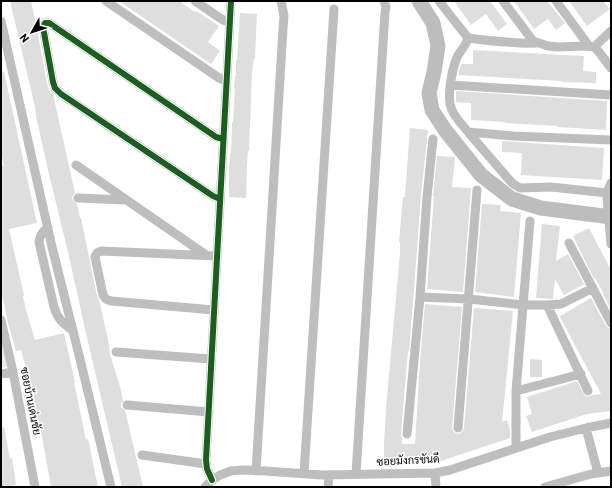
<svg xmlns="http://www.w3.org/2000/svg" width="612" height="488" viewBox="0 0 612 488" font-family="Barlow,Sarabun,sans-serif">
  <rect width="100%" height="100%" fill="#fff"/>
  <path fill="#ebebeb" d="M 1,339 L 7,366 L 1,368 Z"/>
  <g fill="none" stroke-linecap="round" stroke-linejoin="round">
    <path stroke="#bdbdbd" stroke-width="15" d="M 419,1 L 433,23 L 438,46 L 434,72 L 429,93 L 432,110 L 445,130 L 481,175 L 512,199 L 541,208 L 611,217"/>
  </g>
  <path fill="#dedede" d="M 10,1 L 31,1 L 37,29 L 47,83 L 49,90 L 53,94 L 75,193 L 72,197 L 73,200 L 77,204 L 80,218 L 81,218 L 97,296 L 99,300 L 108,339 L 110,354 L 121,390 L 123,401 L 121,404 L 121,407 L 125,410 L 143,487 L 122,487 L 85,329 L 68,252 L 48,170 L 36,116 L 35,107 Z
    M 119,1 L 179,1 L 195,12 L 196,11 L 219,26 L 208,42 L 220,51 L 211,64 Z
    M 454,1 L 490,1 L 507,24 L 498,31 L 486,14 L 471,25 Z
    M 514,1 L 547,1 L 565,23 L 556,30 L 548,19 L 534,29 Z
    M 569,1 L 603,1 L 610,9 L 587,26 Z
    M 240,13 L 257,14 L 255,58 L 254,58 L 252,73 L 249,151 L 248,151 L 247,166 L 246,198 L 229,197 L 229,168 L 230,153 L 231,154 L 232,122 L 233,122 L 235,88 L 234,88 L 235,76 L 236,76 L 236,60 L 237,60 Z
    M 473,50 L 584,56 L 583,71 L 596,72 L 596,83 L 562,82 L 562,81 L 458,75 L 461,64 L 473,64 Z
    M 1,72 L 4,72 L 37,223 L 9,229 L 24,295 L 23,296 L 26,310 L 35,340 L 64,333 L 75,382 L 74,382 L 83,426 L 86,440 L 88,439 L 98,487 L 51,487 L 39,420 L 37,420 L 34,406 L 27,408 L 23,394 L 26,393 L 23,385 L 30,382 L 21,350 L 16,351 L 8,323 L 1,289 L 1,166 L 4,166 L 1,151 Z
    M 456,91 L 607,101 L 606,130 L 558,127 L 558,126 L 505,123 L 505,122 L 471,120 L 471,103 L 456,102 Z
    M 410,128 L 428,130 L 421,195 L 413,303 L 409,351 L 408,351 L 401,433 L 402,438 L 402,444 L 415,444 L 419,378 L 418,378 L 419,375 L 425,304 L 462,307 L 452,428 L 453,431 L 457,434 L 461,433 L 464,428 L 474,308 L 513,311 L 502,422 L 507,420 L 510,430 L 510,438 L 435,463 L 384,461 L 384,444 L 386,408 L 400,253 L 400,242 L 399,242 L 402,207 L 403,197 L 405,197 Z
    M 502,141 L 604,148 L 602,180 L 521,175 L 522,153 L 502,152 Z
    M 437,156 L 455,157 L 452,187 L 471,188 L 463,292 L 427,289 L 434,196 L 433,196 Z
    M 482,204 L 501,205 L 500,211 L 521,213 L 514,297 L 475,292 Z
    M 542,224 L 560,226 L 556,261 L 568,254 L 584,284 L 564,295 L 555,279 L 553,299 L 536,298 Z
    M 589,228 L 611,270 L 611,310 L 602,292 L 603,292 L 595,278 L 594,279 L 573,236 Z
    M 591,298 L 606,326 L 608,328 L 611,329 L 611,411 L 587,414 L 532,432 L 526,416 L 532,414 L 527,397 L 577,381 L 585,396 L 588,397 L 592,395 L 601,394 L 560,317 L 560,316 Z
    M 530,359 L 542,360 L 542,377 L 530,377 Z
    M 4,427 L 10,459 L 12,458 L 16,485 L 1,487 L 1,428 Z"/>
  <g fill="none" stroke-linecap="round" stroke-linejoin="round">
    <path stroke="#bebebe" stroke-width="9" d="M 106,1 L 219,78 L 226,81
      M 195,1 L 223,20 L 229,22
      M 439,1 L 468,38 C 466,46 460,51 457,57 C 452,70 446,97 452,110 C 455,118 463,125 468,132 L 513,136 L 611,140
      M 503,1 L 533,41 L 548,46 L 558,47 L 585,46 L 594,47 L 599,52 L 611,68
      M 556,1 L 589,46
      M 1,21 L 52,247 L 79,355 L 111,487
      M 468,38 C 491,41 514,44 538,43
      M 594,47 L 611,31
      M 450,85 L 611,95
      M 468,132 L 512,183 L 520,188 L 551,187 L 607,193
      M 76,165 L 206,255
      M 611,183 L 608,190 L 607,197 L 611,244
      M 78,198 L 126,200
      M 220,199 L 213,196 L 61,94 L 55,88 L 53,82 L 43,27 L 45,23 L 49,23 L 216,137 L 223,139
      M 48,228 C 42,232 40,235 39,242 L 54,307 C 58,320 63,323 73,331
      M 569,243 L 611,323
      M 420,297 L 469,299 L 523,305 L 547,305 L 561,304 L 593,288
      M 547,305 L 588,391
      M 214,310 L 111,301 L 106,299 L 103,295 L 95,257 L 97,253 L 101,251 L 217,256
      M 1,320 L 13,372 L 35,487
      M 116,352 L 211,359
      M 1,374 L 13,372
      M 516,391 L 581,374
      M 127,405 L 209,412
      M 458,428 L 477,190
      M 586,428 L 598,473
      M 407,434 L 420,297 L 427,197 L 433,139
      M 516,448 L 516,391 L 530,221
      M 142,455 L 206,464
      M 256,471 L 283,29 L 284,16 L 281,1
      M 304,473 L 334,9
      M 435,473 L 436,487
      M 356,474 L 385,12 L 386,7 L 384,1
      M 212,480 L 207,469 L 206,460 L 231,1
      M 205,487 L 212,480 L 220,475 L 231,471 L 242,470 L 265,471 L 322,475 L 435,473 L 450,470 L 550,437 L 586,428 L 611,423
      M 328,487 L 329,475
      M 545,487 L 591,474 L 611,471"/>
    <defs>
      <path id="cycleway" d="M 220,199 L 213,196 L 61,94 L 55,88 L 53,82 L 43,27 L 45,23 L 49,23 L 216,137 L 223,139
        M 212,480 L 207,469 L 206,460 L 231,1"/>
    </defs>
    <use href="#cycleway" stroke="#fff" stroke-width="8"/>
    <use href="#cycleway" stroke="#1b5e20" stroke-width="6"/>
  </g>
  <g text-anchor="middle" stroke-width="3" stroke-linejoin="round" paint-order="stroke">
    <g font-size="11" fill="#000" stroke="#fff">
      <text transform="translate(31 401) rotate(79)" y="4">ซอยบ้านเด่นชัย</text>
      <text transform="translate(408 460) rotate(-3)" y="4">ซอยมังกรขันดี</text>
    </g>
  </g>
  <rect width="612" height="488" fill="none" stroke="#000000" stroke-width="4"/>
  <g transform="translate(32 32) rotate(231)" stroke="#ffffff" stroke-width="3" paint-order="stroke">
  <path d="M0-3L7 15L0 10L-7 15Z" fill="#000000"/>
  <text y="-6" font-size="11" font-weight="bold" text-anchor="middle" fill="#000000">N</text>
  </g>
</svg>
